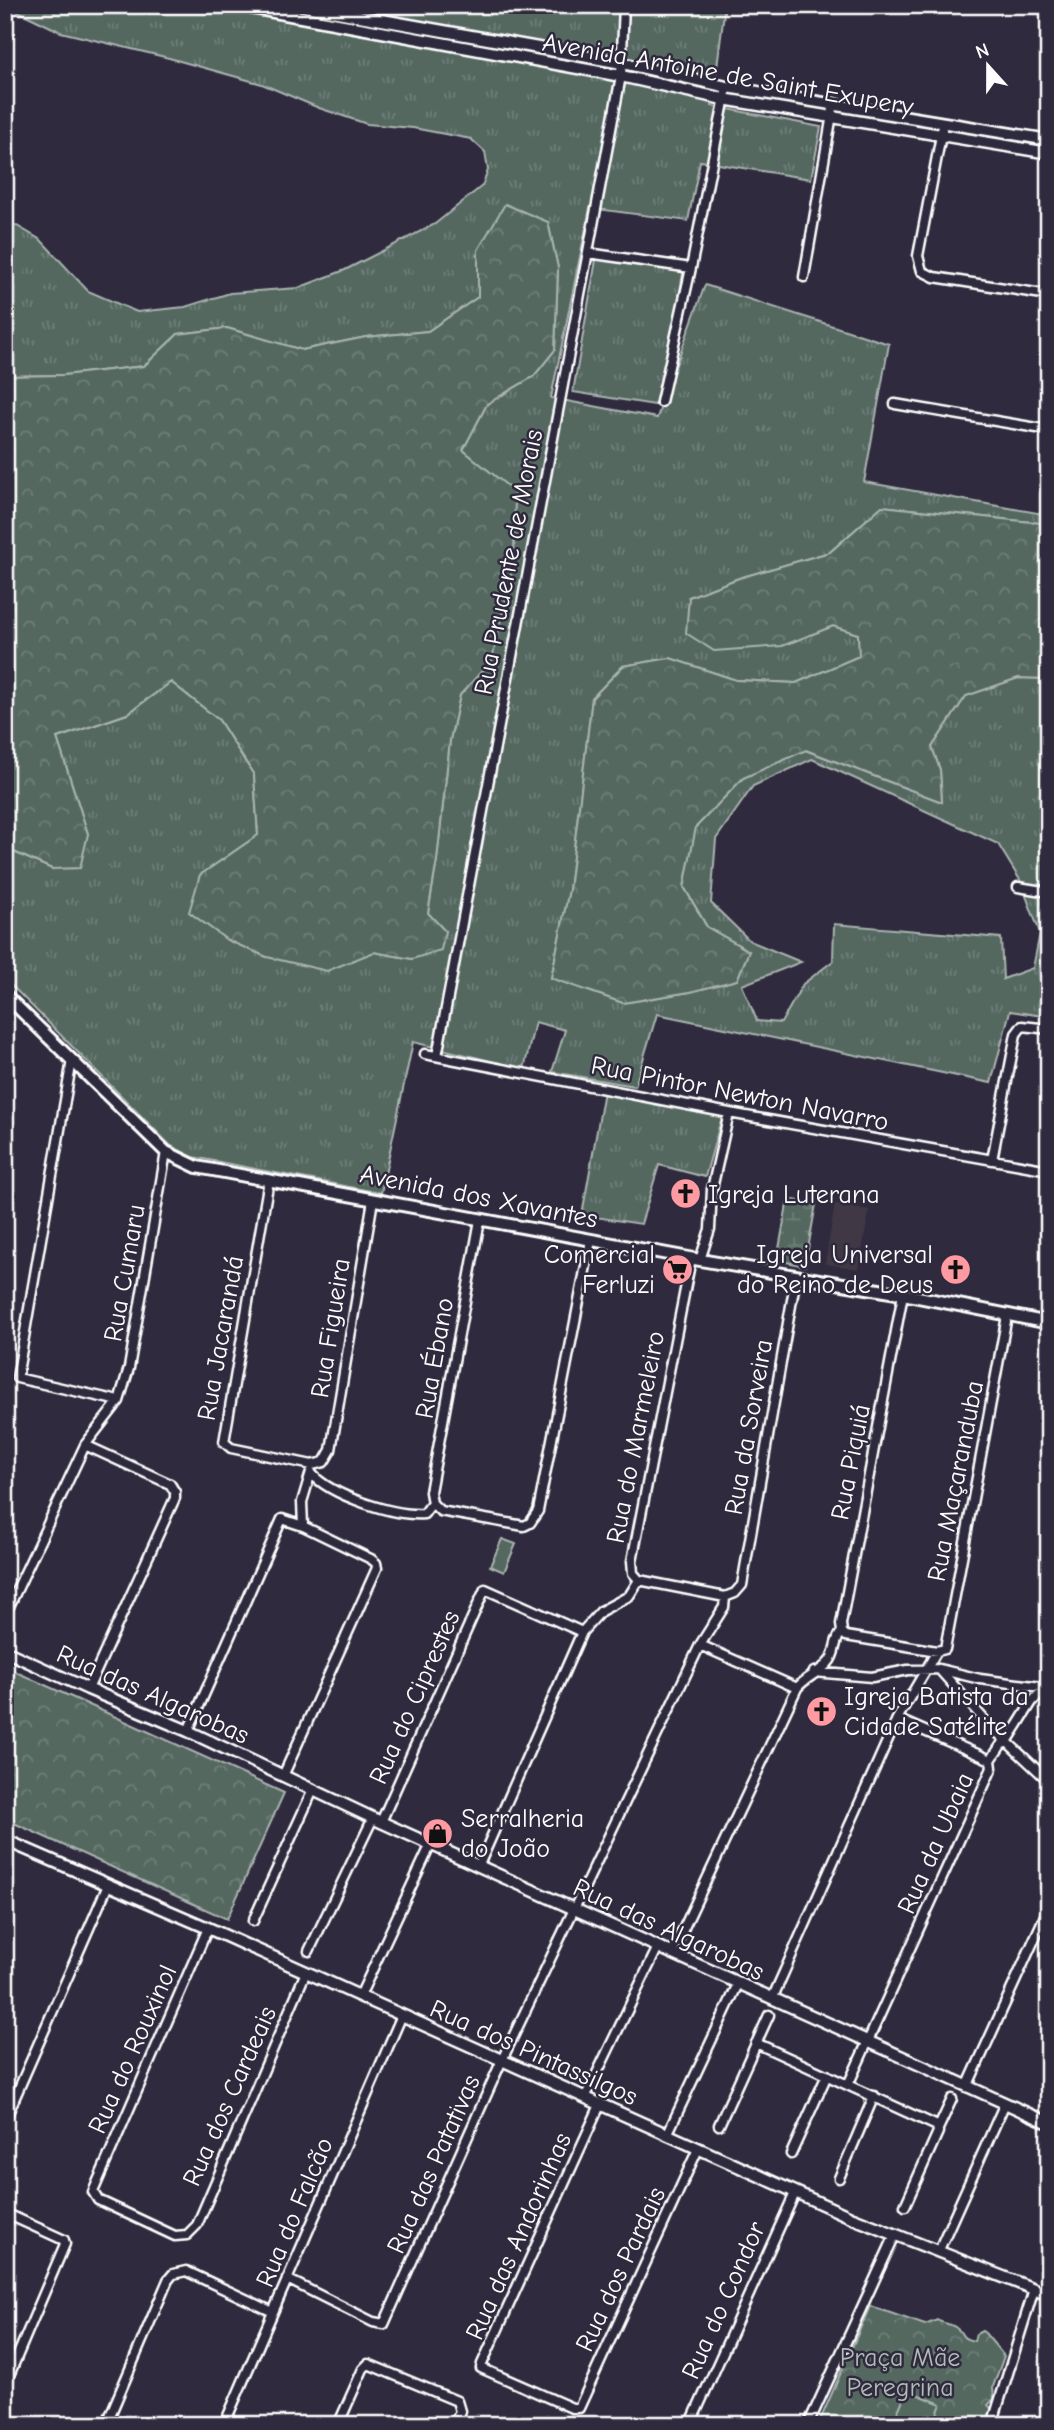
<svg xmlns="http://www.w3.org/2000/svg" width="1054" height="2430" viewBox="0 0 1054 2430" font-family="'Comic Neue',sans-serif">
  <defs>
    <pattern id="grass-tufts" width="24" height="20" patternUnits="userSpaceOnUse" patternTransform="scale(1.75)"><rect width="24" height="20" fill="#546861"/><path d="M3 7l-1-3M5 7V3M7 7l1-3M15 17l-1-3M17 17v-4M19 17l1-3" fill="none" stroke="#6e7f79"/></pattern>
    <pattern id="forest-crowns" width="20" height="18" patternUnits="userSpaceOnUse" patternTransform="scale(1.75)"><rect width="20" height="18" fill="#546861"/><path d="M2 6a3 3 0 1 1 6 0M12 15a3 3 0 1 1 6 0" fill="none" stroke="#6e7f79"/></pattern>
    <pattern id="wetland-marsh" width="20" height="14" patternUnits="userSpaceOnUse" patternTransform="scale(1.75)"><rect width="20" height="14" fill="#546861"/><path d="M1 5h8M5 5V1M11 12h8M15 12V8" fill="none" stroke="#6e7f79"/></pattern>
  </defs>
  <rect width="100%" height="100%" fill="#2f2a3d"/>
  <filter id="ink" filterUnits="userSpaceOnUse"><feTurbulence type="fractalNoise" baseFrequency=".0143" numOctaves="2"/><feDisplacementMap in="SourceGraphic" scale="14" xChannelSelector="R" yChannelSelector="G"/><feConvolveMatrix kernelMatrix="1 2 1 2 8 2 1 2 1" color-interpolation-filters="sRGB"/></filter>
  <g filter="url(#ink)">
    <path fill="#413845" d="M 835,1204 L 869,1210 L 859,1269 L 825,1264 Z"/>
    <path fill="url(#grass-tufts)" stroke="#aab4b0" stroke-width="2" fill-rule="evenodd" d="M 5,5 L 725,5 L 712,106 L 821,127 L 811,179 L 700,161 L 688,221 L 590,208 L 551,398 L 657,418 L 661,406 L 573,392 L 597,254 L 684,267 L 662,403 L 705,285 L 889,344 L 864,482 L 1049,515 L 1049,524 L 882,506 L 830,552 L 739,578 L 689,597 L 782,646 L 833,626 L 858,634 L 860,656 L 796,683 L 736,680 L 670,658 L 623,666 L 592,698 L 569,890 L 551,978 L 623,1003 L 690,992 L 737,980 L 749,951 L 707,927 L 684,887 L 695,828 L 743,778 L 805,750 L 942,802 L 940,770 L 932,747 L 966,696 L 1018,678 L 1049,679 L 1049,1017 L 1010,1011 L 991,1083 L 657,1014 L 635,1086 L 552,1072 L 565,1030 L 535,1022 L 524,1069 L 413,1042 L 381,1193 L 193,1157 L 171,1146 L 5,979 L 5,848 L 52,869 L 88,834 L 57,738 L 127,714 L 171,682 L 219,720 L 254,775 L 258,835 L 200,875 L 190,912 L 227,940 L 267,957 L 353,959 L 374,952 L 412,959 L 445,931 L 428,913 L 437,860 L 450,740 L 460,695 L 492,660 L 514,492 L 463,450 L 487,404 L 534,376 L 555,350 L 558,268 L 548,222 L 478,250 L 478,297 L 428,331 L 366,337 L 302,350 L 227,328 L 178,334 L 144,366 L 64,375 L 5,376 L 5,219 L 41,240 L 88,291 L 137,312 L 185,307 L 230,293 L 298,288 L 345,270 L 435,224 L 482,186 L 488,170 L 485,152 L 471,139 L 413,128 L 367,124 L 319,108 L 262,84 L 169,58 L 61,32 ZM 812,759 L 998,844 L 1020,880 L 1040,933 L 1033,968 L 1003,979 L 1001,938 L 834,924 L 833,961 L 803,984 L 781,1023 L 757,1021 L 742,985 L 801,962 L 750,941 L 711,903 L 716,839 L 753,786 Z
      M 604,1091 L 722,1117 L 705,1177 L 659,1165 L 641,1224 L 582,1215 Z"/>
    <path fill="url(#forest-crowns)" stroke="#aab4b0" stroke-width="2" d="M 505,204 L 548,222 L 558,268 L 555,350 L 534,376 L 487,404 L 463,450 L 515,492 L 514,562 L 492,660 L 460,695 L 450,740 L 437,860 L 428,913 L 445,931 L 441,950 L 412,959 L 374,952 L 327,971 L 267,957 L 227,940 L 189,912 L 200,875 L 258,835 L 254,775 L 219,720 L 171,682 L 127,714 L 57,738 L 88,834 L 80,868 L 52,869 L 5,848 L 5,376 L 64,375 L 144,366 L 178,334 L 227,328 L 302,350 L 366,337 L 428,331 L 478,297 L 478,250 Z
      M 882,506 L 1049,524 L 1049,679 L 1018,678 L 966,696 L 932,747 L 940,770 L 942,802 L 806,750 L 743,778 L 696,827 L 684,887 L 707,927 L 749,951 L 737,980 L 690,992 L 623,1003 L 551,978 L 569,890 L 592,698 L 623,666 L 670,658 L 736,680 L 796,683 L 859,656 L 858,634 L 833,626 L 782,646 L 714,651 L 686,633 L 689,597 L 739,578 L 830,552 Z
      M 5,1667 L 284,1793 L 227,1919 L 5,1819 Z
      M 870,2306 L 925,2325 L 937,2320 C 942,2323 950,2324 955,2327 C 966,2334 957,2337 974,2341 L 976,2334 L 982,2331 L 985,2333 L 1004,2356 L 993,2387 L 994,2399 L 988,2405 L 993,2410 L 990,2425 L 818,2425 Z"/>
    <path fill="url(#wetland-marsh)" stroke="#aab4b0" stroke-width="2" d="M 788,1199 L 816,1204 L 805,1266 L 777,1260 Z"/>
    <path fill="#546861" stroke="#aab4b0" stroke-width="2" d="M 502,1539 L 516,1544 L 504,1572 L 490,1566 Z
      M 907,2390 L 941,2404 L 933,2425 L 892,2425 Z"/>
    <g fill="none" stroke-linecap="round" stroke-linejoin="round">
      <defs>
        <path id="minor" d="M 942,130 L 918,256 L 922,271 L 934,277 L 1049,295
          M 588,253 L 691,268
          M 804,277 L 834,103
          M 661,402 L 691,268 L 727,87
          M 895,404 L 1049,430
          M 1018,887 L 1049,892
          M 425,1054 L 729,1113 L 1049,1170
          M 437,1056 L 621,76 L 624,5
          M 72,1060 L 17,1378 L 119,1401
          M 992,1160 L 1016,1034 L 1022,1026 L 1049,1029
          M 269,1180 L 224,1442 L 231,1448 L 312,1465 L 324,1462 L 331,1450 L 373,1200
          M 480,1220 L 430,1492 L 432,1503 L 440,1511 L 524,1526 L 530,1523 L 538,1511 L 591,1240
          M 700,1260 L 710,1229 L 712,1189 L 729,1113
          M 903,1294 L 841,1624 L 842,1632 L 846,1636 L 937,1651 L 945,1649 L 1007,1316
          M 85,1445 L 170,1484 L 175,1492 L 175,1498 L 88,1689
          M 311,1473 C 331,1496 394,1516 424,1514 L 432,1503
          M 303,1526 L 302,1502 L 311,1472
          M 639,1580 L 725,1597 L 735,1593 L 742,1585 L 796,1277
          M 639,1580 L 633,1573 L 632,1561 L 691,1259
          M 5,1615 L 85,1445 L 119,1401 L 129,1368 L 166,1152
          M 700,1645 L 797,1688
          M 939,1669 L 989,1725 L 1049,1781
          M 814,1672 L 872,1677 L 908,1670 L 939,1669 L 980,1679 L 1049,1688
          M 897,1719 L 991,1760
          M 188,1731 L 282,1519 L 303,1526 L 371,1559 L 376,1563 L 377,1568 L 283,1776
          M 381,1822 L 485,1589 L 582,1632
          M 5,1858 L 12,1843
          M 479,1865 L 582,1632 L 601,1611 L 629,1596 L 639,1580
          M 253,1921 L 313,1790
          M 208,1928 L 93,2192 L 98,2200 L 175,2236 L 187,2235 L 197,2225 L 306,1972
          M 309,1951 L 373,1818
          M 672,1953 L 797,1688 C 806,1677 819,1673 828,1663 C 837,1654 833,1640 842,1632
          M 360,1996 L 431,1844
          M 772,1999 L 897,1719 L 937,1651
          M 756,2043 L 937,2126 L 938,2132 L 905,2206
          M 848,2085 L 992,1768 L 991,1760 L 1001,1745 L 1007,1742 L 1032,1702 L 1046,1687 L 1049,1670
          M 967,2087 L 1049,1907
          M 585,2098 L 658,1947
          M 600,2105 L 482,2364 L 481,2368 L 572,2408 L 579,2408 L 698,2149
          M 5,2120 L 108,1885
          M 719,2125 L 769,2015
          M 938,2129 L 952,2099
          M 667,2135 L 738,1984
          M 791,2154 L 827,2075
          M 839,2178 L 874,2096
          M 5,2213 L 64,2240 L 65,2244 L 5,2385
          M 938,2252 L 1005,2103
          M 287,2279 L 373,2322 L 384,2324 L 502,2060 L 700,1645 L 724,1607 L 725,1597
          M 106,2425 L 168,2280 L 173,2274 L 186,2271 L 273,2312
          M 224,2425 L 402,2015
          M 338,2425 L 363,2369 L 368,2364 L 457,2401 L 460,2411 L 454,2425
          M 690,2425 L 795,2193
          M 808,2425 L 895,2235
          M 992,2425 L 1034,2289"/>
        <path id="tertiary" d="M 235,5 L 621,76 L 723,99 L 1049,153
          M 298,5 L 622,63 L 727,87 L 1049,140
          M 5,1651 L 88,1689 L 188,1731 L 381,1822 L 1049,2123
          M 5,1840 L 208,1928 L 853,2218 L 1049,2295"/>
        <path id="secondary" d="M 5,995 L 166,1152 L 197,1167 L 700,1260 L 903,1294 L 1049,1323"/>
      </defs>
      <use href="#minor" stroke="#fff" stroke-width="13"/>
      <use href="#tertiary" stroke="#fff" stroke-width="15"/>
      <use href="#secondary" stroke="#fff" stroke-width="16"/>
      <use href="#minor" stroke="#2f2a3d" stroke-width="8"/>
      <use href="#tertiary" stroke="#2f2a3d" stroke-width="10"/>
      <use href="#secondary" stroke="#2f2a3d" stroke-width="10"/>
    </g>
  </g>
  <defs>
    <symbol id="church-disc" viewBox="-11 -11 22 22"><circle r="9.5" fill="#ff9aa2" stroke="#2f2a3d"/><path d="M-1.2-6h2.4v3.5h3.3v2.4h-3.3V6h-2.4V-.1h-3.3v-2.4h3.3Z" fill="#111"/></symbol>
    <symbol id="supermarket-disc" viewBox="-11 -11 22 22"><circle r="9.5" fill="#ff9aa2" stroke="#2f2a3d"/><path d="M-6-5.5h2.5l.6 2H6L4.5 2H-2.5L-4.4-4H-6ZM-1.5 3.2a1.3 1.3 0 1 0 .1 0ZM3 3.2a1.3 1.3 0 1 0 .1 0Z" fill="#111"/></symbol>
    <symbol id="shop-disc" viewBox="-11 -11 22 22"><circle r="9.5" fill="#ff9aa2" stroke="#2f2a3d"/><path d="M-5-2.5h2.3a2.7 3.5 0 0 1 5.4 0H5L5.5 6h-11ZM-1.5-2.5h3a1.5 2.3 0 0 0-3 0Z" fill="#111"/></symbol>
  </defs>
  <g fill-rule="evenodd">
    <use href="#church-disc" x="668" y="1176" width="35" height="35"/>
    <use href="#supermarket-disc" x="660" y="1252" width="35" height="35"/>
    <use href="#church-disc" x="938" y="1252" width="35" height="35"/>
    <use href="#church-disc" x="804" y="1694" width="35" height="35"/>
    <use href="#shop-disc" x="420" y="1816" width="35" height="35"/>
  </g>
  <g text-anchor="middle" stroke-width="5" stroke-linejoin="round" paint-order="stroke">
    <g font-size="26" fill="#fff" stroke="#2f2a3d">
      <text transform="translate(728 74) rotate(10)" y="9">Avenida Antoine de Saint Exupery</text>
      <text transform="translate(508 562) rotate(-79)" y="9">Rua Prudente de Morais</text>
      <text transform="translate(740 1093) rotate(11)" y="9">Rua Pintor Newton Navarro</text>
      <text transform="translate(479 1196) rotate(11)" y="9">Avenida dos Xavantes</text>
      <text transform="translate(124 1273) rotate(-80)" y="9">Rua Cumaru</text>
      <text transform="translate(330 1328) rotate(-81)" y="9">Rua Figueira</text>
      <text transform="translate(220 1338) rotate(-80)" y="9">Rua Jacarandá</text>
      <text transform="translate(434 1358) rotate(-80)" y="9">Rua Ébano</text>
      <text transform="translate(748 1427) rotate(-80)" y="9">Rua da Sorveira</text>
      <text transform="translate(635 1437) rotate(-79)" y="9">Rua do Marmeleiro</text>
      <text transform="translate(850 1462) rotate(-79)" y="9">Rua Piquiá</text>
      <text transform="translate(955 1481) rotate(-79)" y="9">Rua Maçaranduba</text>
      <text transform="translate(153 1694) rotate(24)" y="9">Rua das Algarobas</text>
      <text transform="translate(414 1697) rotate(-66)" y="9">Rua do Ciprestes</text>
      <text transform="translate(935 1843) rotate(-66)" y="9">Rua da Ubaia</text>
      <text transform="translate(669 1929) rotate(25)" y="9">Rua das Algarobas</text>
      <text transform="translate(132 2049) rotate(-66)" y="9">Rua do Rouxinol</text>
      <text transform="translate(534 2052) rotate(24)" y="9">Rua dos Pintassilgos</text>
      <text transform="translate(229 2096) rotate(-66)" y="9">Rua dos Cardeais</text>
      <text transform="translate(433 2164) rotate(-66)" y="9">Rua das Patativas</text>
      <text transform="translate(294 2212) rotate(-67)" y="9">Rua do Falcão</text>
      <text transform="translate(518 2236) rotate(-66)" y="9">Rua das Andorinhas</text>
      <text transform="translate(620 2269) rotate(-65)" y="9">Rua dos Pardais</text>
      <text transform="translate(723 2300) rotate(-66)" y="9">Rua do Condor</text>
    </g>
    <g font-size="26" fill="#fff" stroke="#2f2a3d" text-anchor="start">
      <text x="708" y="1203">Igreja Luterana</text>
      <text x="655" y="1263" text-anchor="end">Comercial<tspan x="655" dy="30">Ferluzi</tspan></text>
      <text x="933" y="1263" text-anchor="end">Igreja Universal<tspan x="933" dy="30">do Reino de Deus</tspan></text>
      <text x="844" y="1705">Igreja Batista da<tspan x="844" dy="30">Cidade Satélite</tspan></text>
      <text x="461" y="1827">Serralheria<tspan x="461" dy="30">do João</tspan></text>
    </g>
    <g font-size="26" fill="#b2bbb8" stroke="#2f2a3d">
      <text x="900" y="2366">Praça Mãe<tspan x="900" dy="30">Peregrina</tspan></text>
    </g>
  </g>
  <rect width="1054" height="2430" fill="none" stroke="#2f2a3d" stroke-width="28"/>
  <rect x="14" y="14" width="1026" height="2402" fill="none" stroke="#fff" stroke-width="2.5" filter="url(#ink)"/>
  <g transform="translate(988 66) rotate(339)" stroke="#2f2a3d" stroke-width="5" paint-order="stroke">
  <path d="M0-5L12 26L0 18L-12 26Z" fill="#ffffff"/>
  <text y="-10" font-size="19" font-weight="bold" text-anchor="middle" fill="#ffffff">N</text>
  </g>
</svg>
